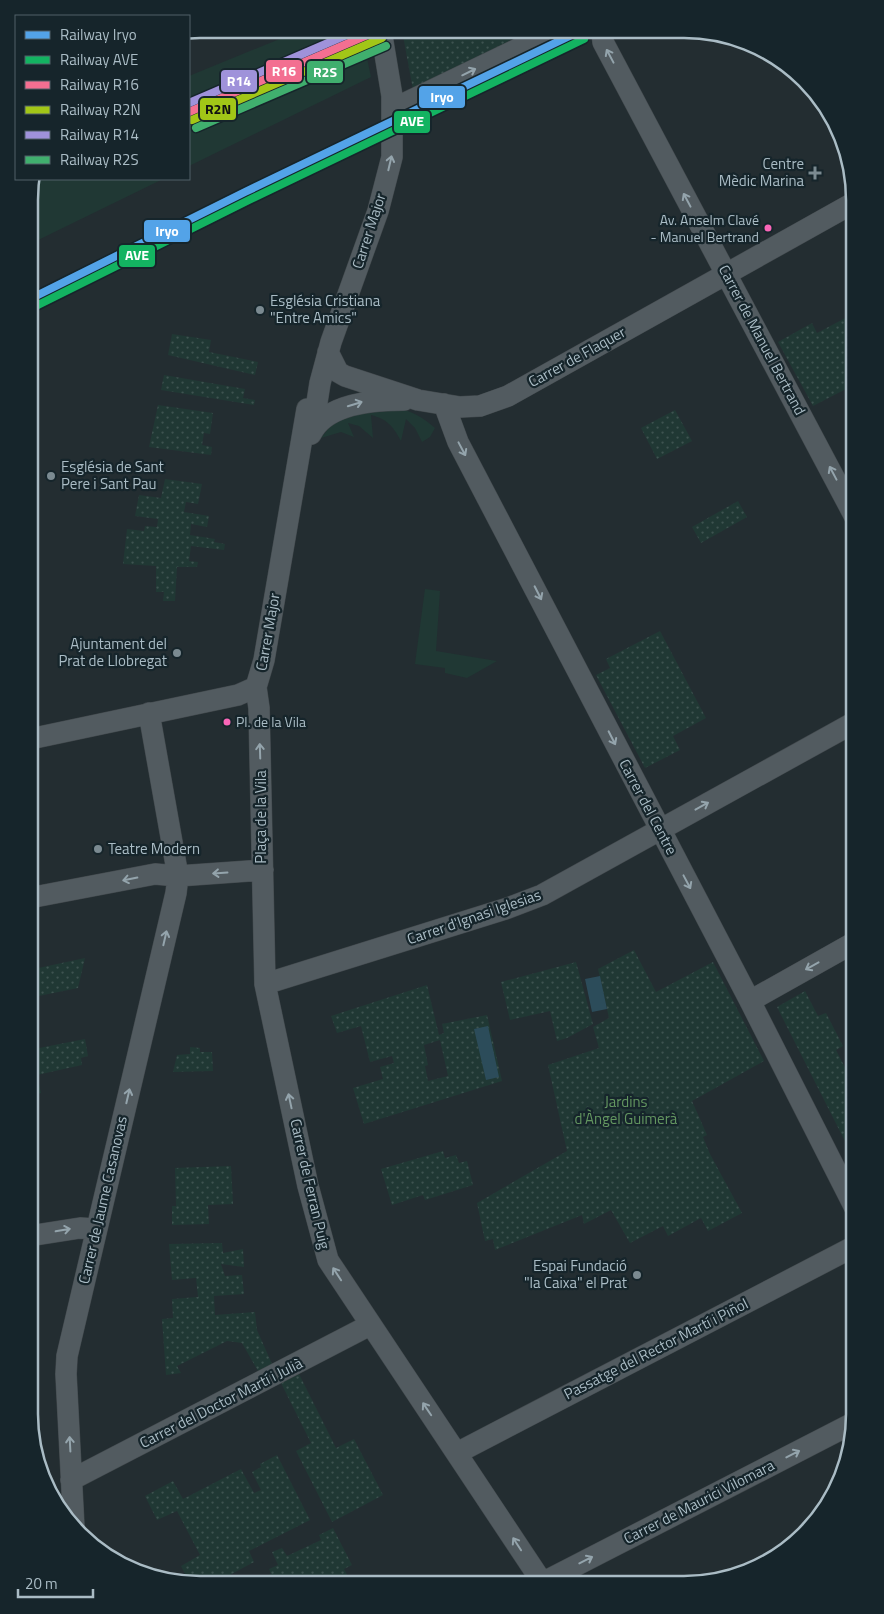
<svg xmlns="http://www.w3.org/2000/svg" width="884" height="1614" viewBox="0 0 884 1614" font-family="'Titillium Web',sans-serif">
  <defs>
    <pattern id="park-dots" width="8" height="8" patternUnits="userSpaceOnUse" patternTransform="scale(1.25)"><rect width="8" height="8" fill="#203834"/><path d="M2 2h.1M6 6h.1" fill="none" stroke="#3e5350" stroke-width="1.8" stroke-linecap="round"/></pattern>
  </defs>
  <rect width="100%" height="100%" fill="#232d31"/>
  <path fill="#203834" d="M 304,29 L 361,30 L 371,77 L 189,166 L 189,76 Z
    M 30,179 L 163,179 L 30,244 Z
    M 399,408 C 413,412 424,418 435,428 L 430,437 L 422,442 L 415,428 L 406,419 L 401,441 C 393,426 387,419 371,415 L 373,438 L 359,426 L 348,423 L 354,437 L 341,432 L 321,438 L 329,428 L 344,415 Z
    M 425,589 L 440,591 L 436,651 L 497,661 L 467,678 L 445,673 L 445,668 L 415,664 Z"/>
  <path fill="url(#park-dots)" fill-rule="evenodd" d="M 402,30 L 521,31 L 506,43 L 413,90 Z
    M 851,315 L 855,324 L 855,398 L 852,400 L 846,389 L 813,406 L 778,342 L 812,323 L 817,333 Z
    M 172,334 L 211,340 L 209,352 L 258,362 L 255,375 L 168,355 Z
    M 164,375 L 245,389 L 243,398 L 255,400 L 254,405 L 161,390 Z
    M 158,405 L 213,413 L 210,434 L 204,433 L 202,445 L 212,447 L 211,455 L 149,447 Z
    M 675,410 L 692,441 L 657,459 L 641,428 Z
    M 165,479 L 202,484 L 198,504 L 186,502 L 184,512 L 209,516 L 207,527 L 191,524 L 190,535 L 215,539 L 214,542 L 225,544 L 224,550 L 191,546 L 189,561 L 198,562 L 197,567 L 177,567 L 175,601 L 163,601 L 164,592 L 156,592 L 156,566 L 123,564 L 127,529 L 144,531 L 145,526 L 157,527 L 158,519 L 135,516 L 139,495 L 161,498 Z
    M 738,501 L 747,517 L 701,543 L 692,527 Z
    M 660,631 L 706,718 L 673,736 L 680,750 L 645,768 L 596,675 L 610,668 L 606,659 Z
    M 634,950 L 656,992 L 713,962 L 764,1061 L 692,1101 L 707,1135 L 703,1137 L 710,1154 L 742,1213 L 708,1231 L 701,1218 L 668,1236 L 663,1226 L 630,1243 L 611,1210 L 584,1224 L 582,1215 L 495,1250 L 493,1239 L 485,1241 L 477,1203 L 567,1151 L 548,1065 L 599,1048 L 593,1027 L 609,1018 L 598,969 Z
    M 85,958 L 78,988 L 29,998 L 29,970 Z
    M 576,962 L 593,1024 L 567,1038 L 557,1041 L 550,1011 L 510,1020 L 501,982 Z
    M 427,985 L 439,1035 L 444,1033 L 442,1024 L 487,1015 L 502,1081 L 364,1124 L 353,1088 L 383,1079 L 380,1067 L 394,1063 L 392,1056 L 370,1062 L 361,1026 L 337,1033 L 331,1016 ZM 440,1040 L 448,1076 L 428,1081 L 425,1066 L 428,1065 L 424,1045 Z
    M 805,991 L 818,1016 L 826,1013 L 843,1046 L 836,1050 L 855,1087 L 855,1161 L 777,1007 Z
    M 85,1039 L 88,1056 L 81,1058 L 82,1065 L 37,1075 L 41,1093 L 29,1096 L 29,1050 Z
    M 190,1047 L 200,1048 L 200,1052 L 212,1052 L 213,1071 L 173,1072 L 177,1055 L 190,1054 Z
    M 443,1151 L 445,1158 L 456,1155 L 459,1163 L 467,1161 L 473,1185 L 425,1200 L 423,1195 L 392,1205 L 381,1169 Z
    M 231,1166 L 233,1204 L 208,1205 L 209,1224 L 172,1225 L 172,1206 L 176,1206 L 175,1168 Z
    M 222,1243 L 223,1253 L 243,1249 L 244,1267 L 221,1264 L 225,1276 L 242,1275 L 244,1294 L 214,1296 L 215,1315 L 255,1312 L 257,1330 L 272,1364 L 258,1371 L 242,1343 L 227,1341 L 177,1366 L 181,1373 L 166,1375 L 162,1319 L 173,1318 L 172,1299 L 198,1297 L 196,1278 L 172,1280 L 169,1244 Z
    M 299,1374 L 336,1448 L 354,1439 L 383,1495 L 332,1522 L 296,1451 L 311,1443 L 281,1383 Z
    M 277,1455 L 310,1520 L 249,1551 L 254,1562 L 213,1584 L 190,1584 L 181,1566 L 200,1555 L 177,1511 L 157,1520 L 145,1496 L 173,1481 L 183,1499 L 241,1469 L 254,1493 L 261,1490 L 252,1472 L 261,1467 L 260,1464 Z
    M 333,1528 L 352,1565 L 344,1569 L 352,1584 L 251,1584 L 271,1574 L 269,1569 L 278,1565 L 272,1552 L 282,1548 L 287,1556 L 321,1540 L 319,1535 Z"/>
  <path fill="#2c4c5a" d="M 600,976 L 607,1009 L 592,1012 L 585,979 Z
    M 488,1026 L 499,1077 L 486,1080 L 474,1029 Z"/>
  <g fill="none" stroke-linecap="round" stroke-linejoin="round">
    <defs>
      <path id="street" d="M 602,31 L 603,42 L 855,517
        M 393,109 L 555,31
        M 328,352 L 338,372 L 345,376 L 418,400 L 460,407 L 480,406 L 508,396 L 855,202
        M 444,404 L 458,442 L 750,1001 L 855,1208
        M 313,428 L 320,383 L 331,342 L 378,211 L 392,157 L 392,96 L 381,30
        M 311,434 C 326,403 374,400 404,400
        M 256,687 L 259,708 L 265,984 L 308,1186 L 328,1260 L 544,1585
        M 256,687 L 264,660 L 307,409
        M 30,739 L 238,695 L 256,687
        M 29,898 L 155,874 L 178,876 L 263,870
        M 265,984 L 508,908 L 542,895 L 855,722
        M 750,1001 L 855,942
        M 29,1236 L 80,1228 L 96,1229
        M 457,1453 L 855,1246
        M 71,1480 L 370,1325
        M 74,1528 L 66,1374 L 67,1356 L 176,893 L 178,876 L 149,713
        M 538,1585 L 855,1422"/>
    </defs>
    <use href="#street" stroke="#41484c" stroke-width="22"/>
    <use href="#street" stroke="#525b60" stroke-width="21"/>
    <defs>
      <path id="rail-1" d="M 30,299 L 245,192 L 580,31"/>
      <path id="rail-2" d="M 34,307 L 249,200 L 584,39"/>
      <path id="rail-3" d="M 189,112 L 379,30"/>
      <path id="rail-4" d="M 192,120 L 382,38"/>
      <path id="rail-5" d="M 189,103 L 358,30"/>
      <path id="rail-6" d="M 196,128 L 386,46"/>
    </defs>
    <use href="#rail-1" stroke="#16252b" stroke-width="11"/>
    <use href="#rail-2" stroke="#16252b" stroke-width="11"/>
    <use href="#rail-3" stroke="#16252b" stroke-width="11"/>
    <use href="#rail-4" stroke="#16252b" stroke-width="11"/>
    <use href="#rail-5" stroke="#16252b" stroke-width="11"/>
    <use href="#rail-6" stroke="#16252b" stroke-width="11"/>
    <use href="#rail-1" stroke="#53a3e8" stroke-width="8"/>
    <use href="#rail-2" stroke="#13b361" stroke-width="8"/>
    <use href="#rail-3" stroke="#f36f91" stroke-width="8"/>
    <use href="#rail-4" stroke="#a2c617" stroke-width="8"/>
    <use href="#rail-5" stroke="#9f92da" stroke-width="8"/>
    <use href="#rail-6" stroke="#40af6e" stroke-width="8"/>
  </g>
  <defs><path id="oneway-shaft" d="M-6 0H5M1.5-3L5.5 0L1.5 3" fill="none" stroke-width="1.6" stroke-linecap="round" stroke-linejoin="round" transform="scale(1.25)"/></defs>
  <g stroke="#94a4ac">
    <use href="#oneway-shaft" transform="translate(610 56) rotate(-118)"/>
    <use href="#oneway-shaft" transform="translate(469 72) rotate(-26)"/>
    <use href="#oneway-shaft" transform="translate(390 163) rotate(-77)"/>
    <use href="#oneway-shaft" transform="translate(687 200) rotate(-118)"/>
    <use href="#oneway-shaft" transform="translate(355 404) rotate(-17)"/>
    <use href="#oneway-shaft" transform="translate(462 449) rotate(62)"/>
    <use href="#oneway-shaft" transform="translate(833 473) rotate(-118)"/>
    <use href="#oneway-shaft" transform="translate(538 593) rotate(63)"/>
    <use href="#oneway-shaft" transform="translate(612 738) rotate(63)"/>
    <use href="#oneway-shaft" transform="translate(260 751) rotate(-92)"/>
    <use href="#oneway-shaft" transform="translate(702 806) rotate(-29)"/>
    <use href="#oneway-shaft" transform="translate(220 873) rotate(176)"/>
    <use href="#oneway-shaft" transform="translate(130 879) rotate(169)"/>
    <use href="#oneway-shaft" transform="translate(687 882) rotate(62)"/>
    <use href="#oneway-shaft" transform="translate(165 938) rotate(-77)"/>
    <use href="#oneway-shaft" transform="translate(812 966) rotate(151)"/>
    <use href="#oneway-shaft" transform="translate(128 1096) rotate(-77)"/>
    <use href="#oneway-shaft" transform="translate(290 1101) rotate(-102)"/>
    <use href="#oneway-shaft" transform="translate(63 1230) rotate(-10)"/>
    <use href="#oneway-shaft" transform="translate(337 1274) rotate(-123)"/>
    <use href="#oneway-shaft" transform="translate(427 1409) rotate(-124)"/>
    <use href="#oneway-shaft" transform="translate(70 1444) rotate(-93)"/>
    <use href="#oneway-shaft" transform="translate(793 1454) rotate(-27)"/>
    <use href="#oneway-shaft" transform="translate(517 1544) rotate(-123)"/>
    <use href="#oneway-shaft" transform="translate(586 1560) rotate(-27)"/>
  </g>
  <g fill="#7b8a91" stroke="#16252b" stroke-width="2">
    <path d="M812.5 165.5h5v5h5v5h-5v5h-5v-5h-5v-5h5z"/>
    <circle cx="260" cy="310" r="5"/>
    <circle cx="51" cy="476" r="5"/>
    <circle cx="177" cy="653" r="5"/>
    <circle cx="98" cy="849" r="5"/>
    <circle cx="637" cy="1275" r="5"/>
  </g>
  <g fill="#fa66b7" stroke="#16252b" stroke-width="2">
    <circle cx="768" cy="228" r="4.5"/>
    <circle cx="227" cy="722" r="4.5"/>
  </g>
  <g text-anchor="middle" stroke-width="4.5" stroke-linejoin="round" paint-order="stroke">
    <g font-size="14" fill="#aabcc5" stroke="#16252b" text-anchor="end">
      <text x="759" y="225">Av. Anselm Clavé<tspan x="759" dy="17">- Manuel Bertrand</tspan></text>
      <text x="236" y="727" text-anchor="start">Pl. de la Vila</text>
    </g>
    <g font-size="15" fill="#aabcc5" stroke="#16252b" text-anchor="end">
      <text x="804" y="169">Centre<tspan x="804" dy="17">Mèdic Marina</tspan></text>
      <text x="270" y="306" text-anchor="start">Església Cristiana<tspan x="270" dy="17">"Entre Amics"</tspan></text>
      <text x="61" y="472" text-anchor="start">Església de Sant<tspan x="61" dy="17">Pere i Sant Pau</tspan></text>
      <text x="167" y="649">Ajuntament del<tspan x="167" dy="17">Prat de Llobregat</tspan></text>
      <text x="108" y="854" text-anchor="start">Teatre Modern</text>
      <text x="627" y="1271">Espai Fundació<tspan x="627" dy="17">"la Caixa" el Prat</tspan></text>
    </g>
    <g font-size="15" fill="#aabcc5" stroke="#16252b">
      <text transform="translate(369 231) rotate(-72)" y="5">Carrer Major</text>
      <text transform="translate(762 340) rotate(62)" y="5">Carrer de Manuel Bertrand</text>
      <text transform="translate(577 357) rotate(-29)" y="5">Carrer de Flaquer</text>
      <text transform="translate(268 632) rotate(-80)" y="5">Carrer Major</text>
      <text transform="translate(648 807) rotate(62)" y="5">Carrer del Centre</text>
      <text transform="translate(261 817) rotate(-90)" y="5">Plaça de la Vila</text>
      <text transform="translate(474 917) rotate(-19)" y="5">Carrer d'Ignasi Iglesias</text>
      <text transform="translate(310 1184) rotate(77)" y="5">Carrer de Ferran Puig</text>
      <text transform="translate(103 1200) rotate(-77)" y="5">Carrer de Jaume Casanovas</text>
      <text transform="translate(656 1349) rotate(-27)" y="5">Passatge del Rector Martí i Piñol</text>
      <text transform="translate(221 1403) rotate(-27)" y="5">Carrer del Doctor Martí i Julià</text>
      <text transform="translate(699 1502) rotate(-27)" y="5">Carrer de Maurici Vilomara</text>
    </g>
    <g font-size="15" fill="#639660" stroke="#16252b">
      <text x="626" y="1107">Jardins<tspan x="626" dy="17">d'Àngel Guimerà</tspan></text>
    </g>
  </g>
  <path d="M0 0H884V1614H0ZM200 38H684A162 162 0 0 1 846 200V1414A162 162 0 0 1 684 1576H200A162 162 0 0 1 38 1414V200A162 162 0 0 1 200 38Z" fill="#16252b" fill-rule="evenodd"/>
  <path fill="none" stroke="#aabcc5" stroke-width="2.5" d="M200 38H684A162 162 0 0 1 846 200V1414A162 162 0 0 1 684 1576H200A162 162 0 0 1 38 1414V200A162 162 0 0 1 200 38Z"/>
  <g stroke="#16252b" stroke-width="2">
    <rect x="265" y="59" width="38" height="24" rx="5" fill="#f36f91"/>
    <rect x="306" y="60" width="38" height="24" rx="5" fill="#40af6e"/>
    <rect x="220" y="69" width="38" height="24" rx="5" fill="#9f92da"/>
    <rect x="418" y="85" width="48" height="24" rx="5" fill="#53a3e8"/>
    <rect x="199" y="97" width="38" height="24" rx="5" fill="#a2c617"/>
    <rect x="393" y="110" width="38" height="24" rx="5" fill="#13b361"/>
    <rect x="143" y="219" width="48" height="24" rx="5" fill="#53a3e8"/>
    <rect x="118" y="244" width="38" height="24" rx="5" fill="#13b361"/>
  </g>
  <g font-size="14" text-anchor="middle" font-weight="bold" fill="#fff">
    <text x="284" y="76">R16</text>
    <text x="325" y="77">R2S</text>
    <text x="239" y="86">R14</text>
    <text x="442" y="102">Iryo</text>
    <text x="412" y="126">AVE</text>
    <text x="167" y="236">Iryo</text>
    <text x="137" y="260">AVE</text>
  </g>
  <g font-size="14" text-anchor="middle" font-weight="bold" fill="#111">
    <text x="218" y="114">R2N</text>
  </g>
  <rect x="15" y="15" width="175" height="165" fill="#16252b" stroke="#516169"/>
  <rect x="25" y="31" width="25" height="8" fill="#53a3e8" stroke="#516169"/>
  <text x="60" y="40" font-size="15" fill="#aabcc5">Railway Iryo</text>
  <rect x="25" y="56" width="25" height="8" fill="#13b361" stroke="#516169"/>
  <text x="60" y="65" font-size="15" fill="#aabcc5">Railway AVE</text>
  <rect x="25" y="81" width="25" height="8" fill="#f36f91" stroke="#516169"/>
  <text x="60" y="90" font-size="15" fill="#aabcc5">Railway R16</text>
  <rect x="25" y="106" width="25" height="8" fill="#a2c617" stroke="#516169"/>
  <text x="60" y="115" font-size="15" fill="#aabcc5">Railway R2N</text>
  <rect x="25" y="131" width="25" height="8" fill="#9f92da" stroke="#516169"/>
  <text x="60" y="140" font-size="15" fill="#aabcc5">Railway R14</text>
  <rect x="25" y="156" width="25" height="8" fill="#40af6e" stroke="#516169"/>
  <text x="60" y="165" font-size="15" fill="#aabcc5">Railway R2S</text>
  <path d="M18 1589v8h75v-8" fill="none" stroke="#aabcc5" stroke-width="2.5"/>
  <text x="25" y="1589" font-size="15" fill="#aabcc5" stroke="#16252b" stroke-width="4" paint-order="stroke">20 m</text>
</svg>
